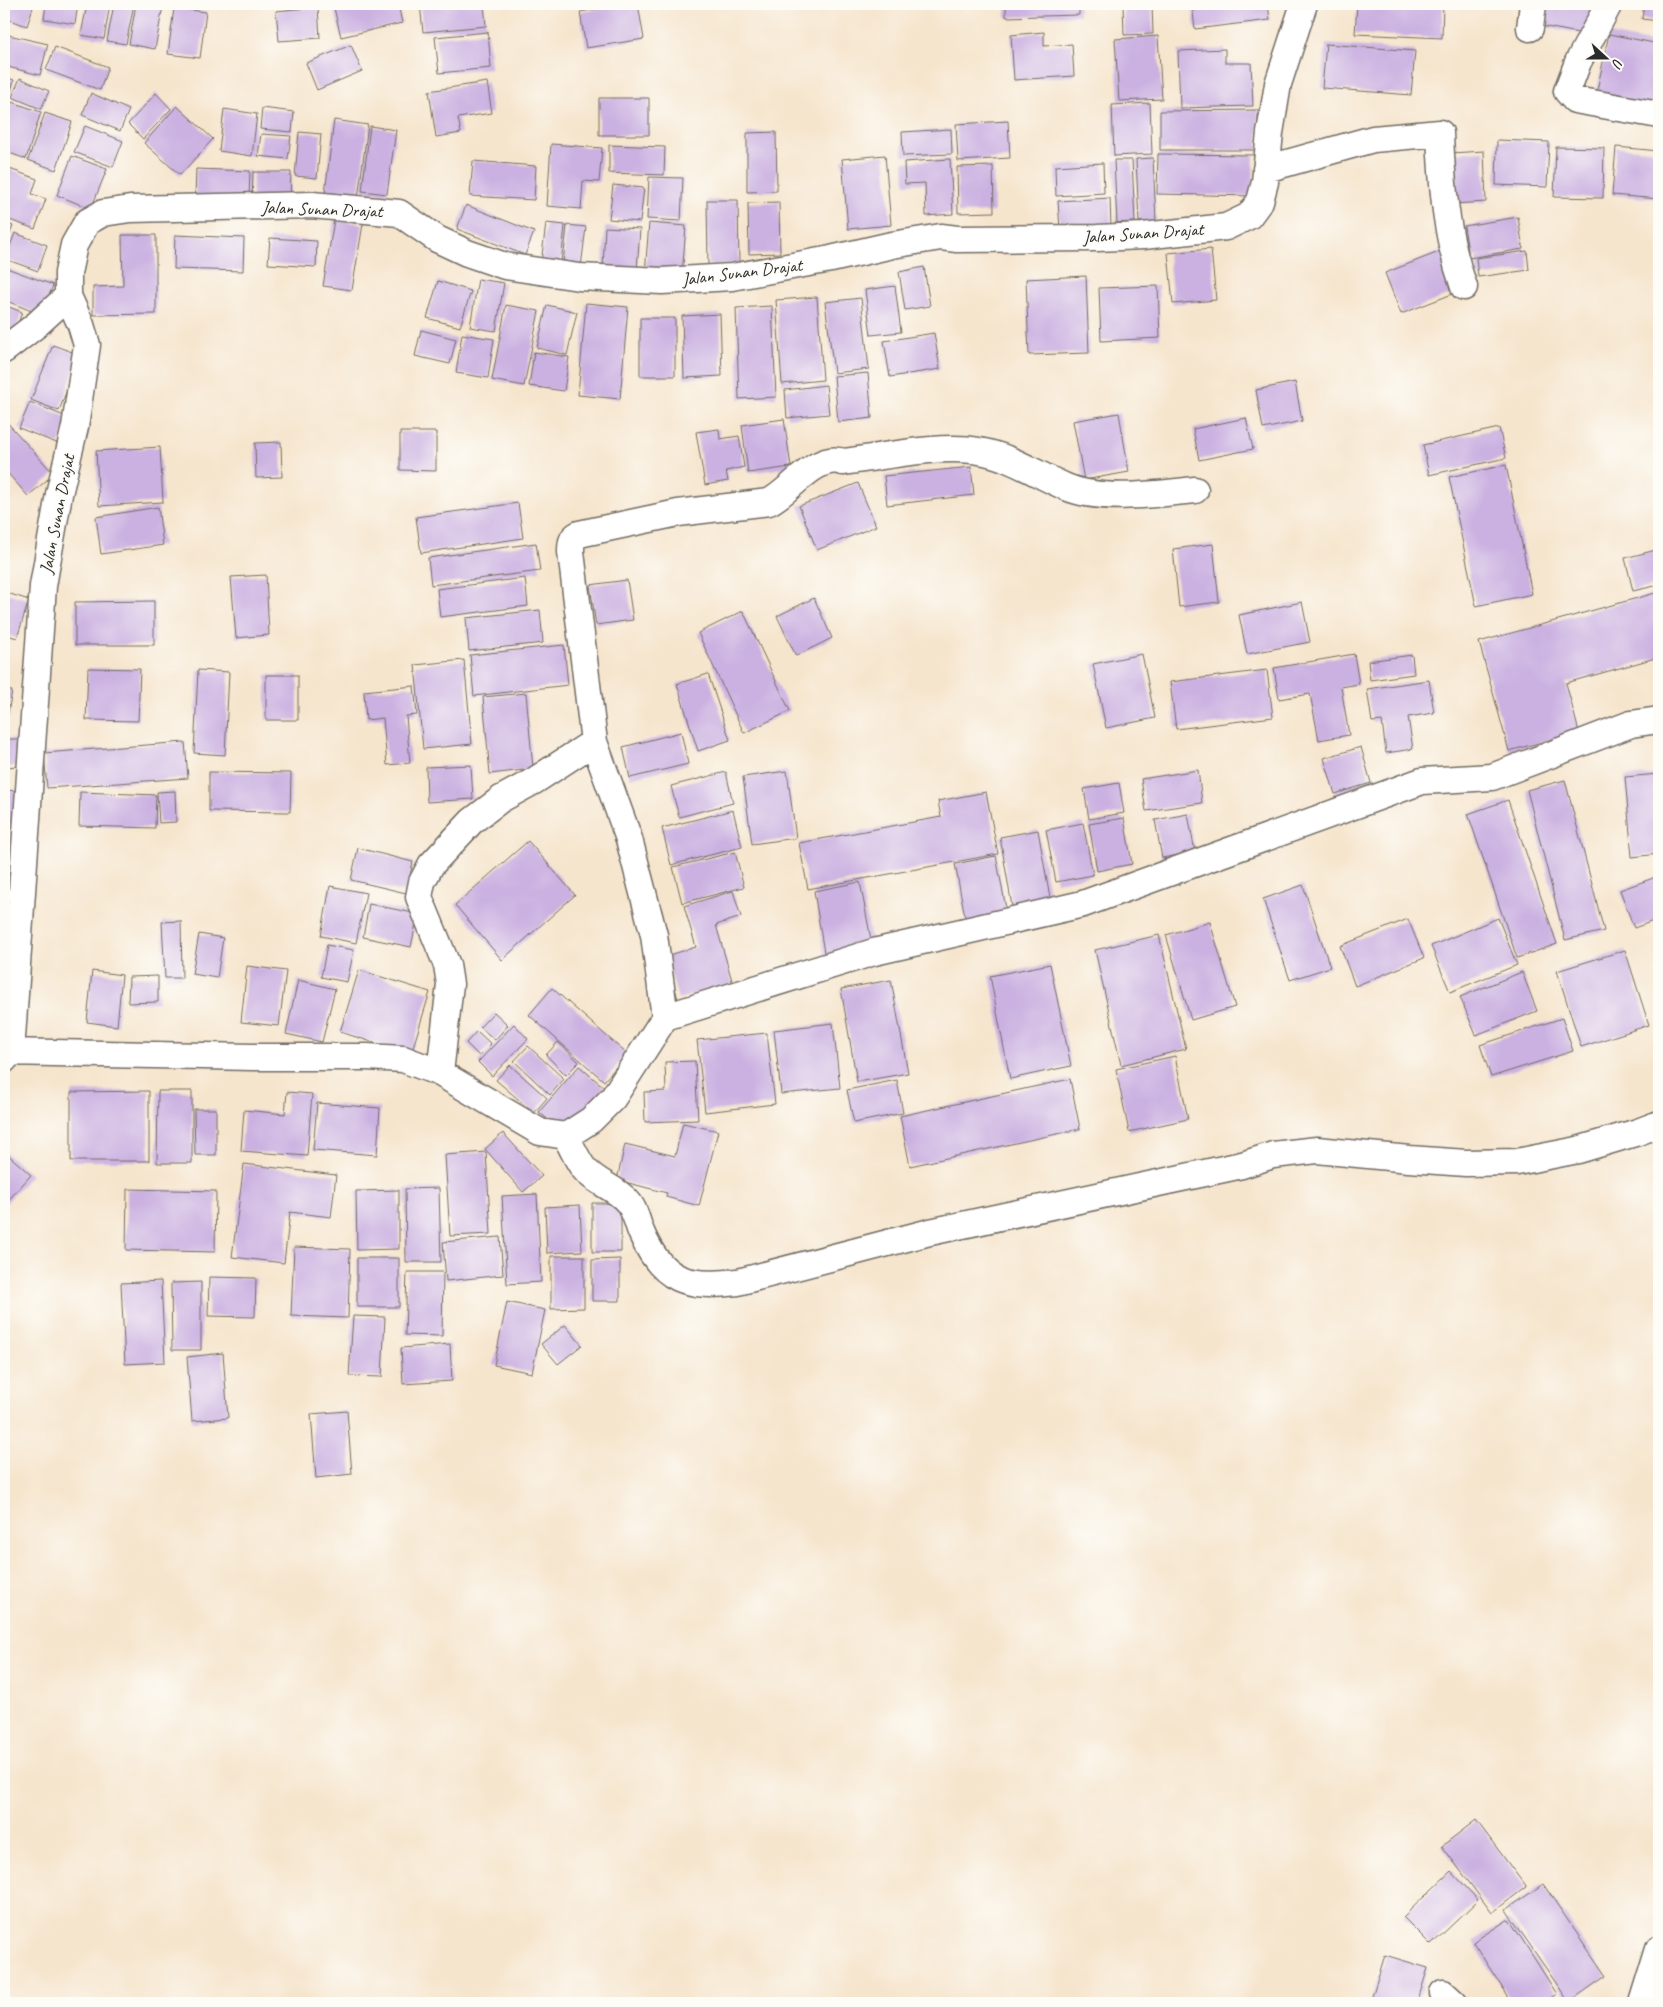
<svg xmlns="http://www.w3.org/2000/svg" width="1663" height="2007" viewBox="0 0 1663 2007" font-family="Caveat,sans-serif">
  <rect width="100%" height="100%" fill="#fdfcf7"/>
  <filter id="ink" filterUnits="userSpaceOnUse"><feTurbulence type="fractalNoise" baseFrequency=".02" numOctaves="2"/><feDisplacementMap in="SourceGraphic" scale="10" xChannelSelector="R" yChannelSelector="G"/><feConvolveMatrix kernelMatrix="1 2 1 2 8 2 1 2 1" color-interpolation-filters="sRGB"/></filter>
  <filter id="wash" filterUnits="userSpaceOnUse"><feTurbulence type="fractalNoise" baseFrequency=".0096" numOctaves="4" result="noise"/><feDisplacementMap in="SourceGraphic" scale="20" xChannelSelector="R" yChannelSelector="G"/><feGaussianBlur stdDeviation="1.12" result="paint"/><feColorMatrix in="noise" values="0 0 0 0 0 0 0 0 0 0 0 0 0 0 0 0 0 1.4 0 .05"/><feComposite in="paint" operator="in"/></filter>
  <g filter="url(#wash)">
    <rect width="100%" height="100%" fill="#f6e5cd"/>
    <g id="blocks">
      <path fill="#cbb1e1" d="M 4,4 L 34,4 L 27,26 L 4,18 Z
        M 46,4 L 78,4 L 75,24 L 44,19 Z
        M 87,4 L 110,4 L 104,39 L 81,35 Z
        M 114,4 L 134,4 L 126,44 L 107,41 Z
        M 136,4 L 163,6 L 155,49 L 129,44 Z
        M 333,4 L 398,4 L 402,23 L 341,37 Z
        M 420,4 L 484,4 L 486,26 L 423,32 Z
        M 626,4 L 638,4 L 644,39 L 586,48 L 580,12 Z
        M 1006,4 L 1079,4 L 1079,15 L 1006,17 Z
        M 1123,4 L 1152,4 L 1153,34 L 1124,35 Z
        M 1192,4 L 1268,4 L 1270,20 L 1195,29 Z
        M 1357,4 L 1443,4 L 1442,38 L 1355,34 Z
        M 1540,4 L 1595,4 L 1589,35 L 1536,25 Z
        M 1644,4 L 1659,4 L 1659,21 L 1642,19 Z
        M 318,7 L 320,38 L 279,41 L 276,11 Z
        M 174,8 L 206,12 L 200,58 L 168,54 Z
        M 488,32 L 491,68 L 439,73 L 435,37 Z
        M 1044,32 L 1044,46 L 1072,44 L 1074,76 L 1014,80 L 1011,35 Z
        M 4,34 L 48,44 L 40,75 L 4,66 Z
        M 1609,34 L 1659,44 L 1659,108 L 1596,95 Z
        M 1158,36 L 1162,99 L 1119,101 L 1115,39 Z
        M 1326,44 L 1415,51 L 1411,95 L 1322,88 Z
        M 351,45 L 362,71 L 317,90 L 306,63 Z
        M 55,47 L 108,67 L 100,90 L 46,70 Z
        M 1225,49 L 1225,63 L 1251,63 L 1253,106 L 1180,108 L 1178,51 Z
        M 4,77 L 14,80 L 4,116 Z
        M 20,78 L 49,91 L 41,109 L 12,97 Z
        M 487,82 L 492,113 L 458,118 L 461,133 L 436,137 L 429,91 Z
        M 91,93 L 129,110 L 120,131 L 82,115 Z
        M 156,93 L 171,109 L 143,139 L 128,124 Z
        M 599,98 L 649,98 L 649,135 L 599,135 Z
        M 12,102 L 41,112 L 26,159 L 4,151 L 4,127 Z
        M 1150,103 L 1152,154 L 1114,156 L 1112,105 Z
        M 177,106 L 213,139 L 180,175 L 144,143 Z
        M 262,108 L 294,112 L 292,132 L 260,129 Z
        M 224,109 L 257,114 L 252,156 L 219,151 Z
        M 1258,110 L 1258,150 L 1160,150 L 1160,111 Z
        M 45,113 L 72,122 L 56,170 L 28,160 Z
        M 334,120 L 368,125 L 358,198 L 325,193 Z
        M 1008,121 L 1010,158 L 958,161 L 956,124 Z
        M 85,126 L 123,141 L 113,167 L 74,152 Z
        M 370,126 L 396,130 L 387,194 L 362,191 Z
        M 951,129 L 952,154 L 903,156 L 902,132 Z
        M 299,132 L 321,134 L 317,178 L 295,176 Z
        M 776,132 L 777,191 L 747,192 L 747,133 Z
        M 261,134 L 291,136 L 288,159 L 258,156 Z
        M 1497,140 L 1549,142 L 1547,187 L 1496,185 Z
        M 551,144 L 602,148 L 599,182 L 583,181 L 581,209 L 547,206 Z
        M 609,145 L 665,147 L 664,175 L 609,173 Z
        M 1556,147 L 1604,148 L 1603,198 L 1554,197 Z
        M 1616,147 L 1659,151 L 1659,199 L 1612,195 Z
        M 1484,151 L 1486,202 L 1453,204 L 1451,153 Z
        M 1158,154 L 1254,155 L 1253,196 L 1157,194 Z
        M 885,155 L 891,225 L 848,229 L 842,159 Z
        M 72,156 L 107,169 L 91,209 L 57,195 Z
        M 1153,158 L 1156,221 L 1139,222 L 1136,159 Z
        M 950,159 L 953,214 L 926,216 L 925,183 L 905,184 L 904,162 Z
        M 1114,160 L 1132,160 L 1135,222 L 1117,223 Z
        M 473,161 L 536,166 L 534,200 L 470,196 Z
        M 1103,163 L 1104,193 L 1056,196 L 1055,166 Z
        M 993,166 L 994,212 L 958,213 L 957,167 Z
        M 7,168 L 37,179 L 32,194 L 46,199 L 35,229 L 4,218 L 4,177 Z
        M 196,169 L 250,171 L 249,198 L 195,197 Z
        M 253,172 L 291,172 L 290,201 L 252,200 Z
        M 649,177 L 683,178 L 681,221 L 647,219 Z
        M 613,185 L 644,188 L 640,222 L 609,219 Z
        M 1110,198 L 1111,227 L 1060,229 L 1058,201 Z
        M 707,200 L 738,200 L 739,264 L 708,265 Z
        M 779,202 L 780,253 L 749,254 L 748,203 Z
        M 466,205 L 534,232 L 525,255 L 457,229 Z
        M 1518,217 L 1523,249 L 1469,258 L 1464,226 Z
        M 334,220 L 363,224 L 352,290 L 323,286 Z
        M 4,222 L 13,226 L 4,249 Z
        M 546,223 L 565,225 L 561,264 L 541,263 Z
        M 649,223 L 686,226 L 682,276 L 645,273 Z
        M 567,225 L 586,227 L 581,267 L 563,264 Z
        M 605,227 L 640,229 L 637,270 L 603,268 Z
        M 15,233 L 47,245 L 38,271 L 5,259 Z
        M 122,235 L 156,235 L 156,314 L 93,315 L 93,287 L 123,286 Z
        M 175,235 L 244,238 L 243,271 L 174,269 Z
        M 270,238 L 317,241 L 316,267 L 268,264 Z
        M 1211,249 L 1216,300 L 1173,304 L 1168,253 Z
        M 1444,250 L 1460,291 L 1401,314 L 1385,273 Z
        M 1527,251 L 1529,270 L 1478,277 L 1476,258 Z
        M 4,267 L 53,285 L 42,315 L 4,300 Z
        M 924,267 L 930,306 L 905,310 L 899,272 Z
        M 1086,276 L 1089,353 L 1029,355 L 1026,279 Z
        M 478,279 L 504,283 L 496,331 L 470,327 Z
        M 438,281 L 471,291 L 460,327 L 427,318 Z
        M 895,286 L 901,332 L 871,335 L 865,290 Z
        M 1158,286 L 1160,338 L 1101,341 L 1099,288 Z
        M 817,297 L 823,380 L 782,384 L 776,300 Z
        M 861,298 L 869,369 L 834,373 L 825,302 Z
        M 586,303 L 628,307 L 620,399 L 578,395 Z
        M 4,305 L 22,312 L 13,338 L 4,335 Z
        M 506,305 L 539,311 L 524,386 L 492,380 Z
        M 547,305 L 577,312 L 567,355 L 537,348 Z
        M 772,306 L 776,397 L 739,399 L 736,308 Z
        M 720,314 L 722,376 L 684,378 L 682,316 Z
        M 640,318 L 675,318 L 675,376 L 640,376 Z
        M 421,330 L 456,339 L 450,364 L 415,356 Z
        M 934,333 L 940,369 L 890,377 L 884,341 Z
        M 462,334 L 494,339 L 488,378 L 456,373 Z
        M 53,345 L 80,355 L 59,411 L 31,400 Z
        M 534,352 L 569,357 L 564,391 L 529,386 Z
        M 868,373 L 872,418 L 838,422 L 834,376 Z
        M 1295,382 L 1302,421 L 1263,429 L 1256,390 Z
        M 826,385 L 829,414 L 787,418 L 785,390 Z
        M 30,402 L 69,418 L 59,444 L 19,428 Z
        M 1119,413 L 1129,472 L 1084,480 L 1073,421 Z
        M 1246,418 L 1253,449 L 1199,460 L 1193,429 Z
        M 4,419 L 54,474 L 28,496 L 4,469 Z
        M 784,419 L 791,467 L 748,473 L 742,425 Z
        M 1499,428 L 1506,458 L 1429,475 L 1423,445 Z
        M 719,429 L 720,439 L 739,436 L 744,467 L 726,471 L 728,481 L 705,485 L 696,432 Z
        M 400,432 L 436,432 L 436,471 L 400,470 Z
        M 281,442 L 282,477 L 256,478 L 255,443 Z
        M 160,447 L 163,502 L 99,506 L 96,451 Z
        M 1506,465 L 1532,594 L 1476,606 L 1449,477 Z
        M 971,467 L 974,495 L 887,505 L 884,476 Z
        M 858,483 L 876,526 L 817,550 L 799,506 Z
        M 518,503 L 523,538 L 421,553 L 416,517 Z
        M 158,507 L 163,545 L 101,554 L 96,517 Z
        M 536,543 L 540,571 L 431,585 L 428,558 Z
        M 1213,544 L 1219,602 L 1179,607 L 1173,549 Z
        M 1656,550 L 1659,565 L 1659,585 L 1633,591 L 1625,558 Z
        M 266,575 L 269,635 L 236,638 L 231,577 Z
        M 525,578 L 528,606 L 440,617 L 437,589 Z
        M 627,580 L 633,620 L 596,625 L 590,585 Z
        M 4,592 L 29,600 L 17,638 L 4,634 Z
        M 1659,592 L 1659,657 L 1566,683 L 1579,732 L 1509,751 L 1479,642 Z
        M 814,598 L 832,638 L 796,656 L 777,616 Z
        M 154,601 L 154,645 L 75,645 L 75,602 Z
        M 1302,602 L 1310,642 L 1247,654 L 1239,615 Z
        M 540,610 L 543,643 L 469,651 L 466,618 Z
        M 743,611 L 790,711 L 744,733 L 698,633 Z
        M 564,645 L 568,685 L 474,696 L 470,655 Z
        M 1142,654 L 1155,718 L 1106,728 L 1093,664 Z
        M 1354,654 L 1359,684 L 1341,687 L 1349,735 L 1319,740 L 1310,694 L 1279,699 L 1274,668 Z
        M 1412,655 L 1414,674 L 1370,680 L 1368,661 Z
        M 464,660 L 472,744 L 423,749 L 415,665 Z
        M 88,668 L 140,669 L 138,721 L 86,720 Z
        M 198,670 L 229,672 L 225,755 L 194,753 Z
        M 1267,670 L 1273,717 L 1176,729 L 1170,682 Z
        M 708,674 L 730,740 L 698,751 L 677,684 Z
        M 266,675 L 298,675 L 298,720 L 266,720 Z
        M 1429,680 L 1434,713 L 1408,717 L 1413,749 L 1386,753 L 1382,721 L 1372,722 L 1367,689 Z
        M 414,686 L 417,715 L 406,716 L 410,763 L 387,765 L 383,718 L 366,720 L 364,691 Z
        M 4,690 L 12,691 L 5,729 L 4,729 Z
        M 526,693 L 533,769 L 490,774 L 483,697 Z
        M 681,732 L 688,764 L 630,778 L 623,747 Z
        M 4,739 L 20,739 L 21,766 L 4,767 Z
        M 185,742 L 188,778 L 47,788 L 44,753 Z
        M 1361,747 L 1371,783 L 1335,794 L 1324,758 Z
        M 471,765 L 473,799 L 427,802 L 426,767 Z
        M 1198,770 L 1202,803 L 1146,811 L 1141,779 Z
        M 787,771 L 796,838 L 752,844 L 743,777 Z
        M 209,772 L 291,773 L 290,812 L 209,811 Z
        M 726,772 L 733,803 L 679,817 L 671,786 Z
        M 1659,774 L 1659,854 L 1632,857 L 1625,777 Z
        M 1565,780 L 1604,931 L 1565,940 L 1527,790 Z
        M 1119,783 L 1124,813 L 1089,819 L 1084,789 Z
        M 4,790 L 19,791 L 19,821 L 4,821 Z
        M 175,791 L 176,822 L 159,823 L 157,792 Z
        M 80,792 L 156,795 L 155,828 L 79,826 Z
        M 986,792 L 998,854 L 808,889 L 799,843 L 941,817 L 938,801 Z
        M 1508,800 L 1557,944 L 1517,958 L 1468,814 Z
        M 733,810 L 742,847 L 671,865 L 662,828 Z
        M 1188,814 L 1195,852 L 1162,858 L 1155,820 Z
        M 1124,818 L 1132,864 L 1097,871 L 1089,824 Z
        M 1083,823 L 1093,875 L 1056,882 L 1046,830 Z
        M 4,826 L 9,826 L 9,851 L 4,851 Z
        M 1038,830 L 1051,904 L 1013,912 L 1000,837 Z
        M 528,841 L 575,895 L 502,960 L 455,905 Z
        M 358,848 L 413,862 L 406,893 L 351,880 Z
        M 735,852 L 744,887 L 682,903 L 673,867 Z
        M 996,856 L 1008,919 L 967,927 L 955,864 Z
        M 1656,877 L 1659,885 L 1659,919 L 1634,928 L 1620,890 Z
        M 860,882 L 873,950 L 825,959 L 814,891 Z
        M 1303,885 L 1330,967 L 1290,980 L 1263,899 Z
        M 330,886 L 366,893 L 356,943 L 321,936 Z
        M 733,891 L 741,917 L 716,925 L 733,984 L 678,999 L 666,956 L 696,947 L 684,906 Z
        M 369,904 L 418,914 L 411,947 L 363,937 Z
        M 1498,918 L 1517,965 L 1450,992 L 1431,946 Z
        M 1408,919 L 1424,958 L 1355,986 L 1340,946 Z
        M 181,921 L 182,978 L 165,978 L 162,922 Z
        M 1210,922 L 1235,1007 L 1191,1020 L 1166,935 Z
        M 199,934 L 223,938 L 217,978 L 192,974 Z
        M 1159,935 L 1186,1049 L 1121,1065 L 1095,950 Z
        M 327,945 L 354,950 L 347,982 L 321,977 Z
        M 1625,950 L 1649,1025 L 1581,1047 L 1557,971 Z
        M 1050,964 L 1071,1066 L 1010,1079 L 990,976 Z
        M 247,966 L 286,971 L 279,1026 L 241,1022 Z
        M 359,970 L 430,992 L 411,1054 L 340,1032 Z
        M 92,971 L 122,975 L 117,1026 L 87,1022 Z
        M 1522,972 L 1537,1011 L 1476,1035 L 1460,997 Z
        M 158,976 L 158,1002 L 128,1003 L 129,977 Z
        M 298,980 L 335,989 L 322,1042 L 286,1034 Z
        M 891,980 L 908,1073 L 857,1082 L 841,989 Z
        M 552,988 L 627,1054 L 604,1081 L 529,1015 Z
        M 494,1012 L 508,1025 L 495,1040 L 480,1027 Z
        M 1562,1018 L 1573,1051 L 1491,1077 L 1480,1045 Z
        M 833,1023 L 840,1088 L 781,1094 L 774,1030 Z
        M 514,1024 L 528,1039 L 492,1076 L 478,1062 Z
        M 477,1031 L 491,1044 L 479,1056 L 466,1043 Z
        M 767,1033 L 775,1104 L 705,1112 L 697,1040 Z
        M 558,1042 L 579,1062 L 566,1075 L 546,1055 Z
        M 528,1046 L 564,1079 L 550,1095 L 514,1061 Z
        M 1175,1056 L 1188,1119 L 1129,1132 L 1116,1069 Z
        M 695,1061 L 698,1120 L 645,1122 L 644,1092 L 666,1091 L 665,1062 Z
        M 510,1065 L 547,1098 L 534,1113 L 496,1080 Z
        M 579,1066 L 605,1088 L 565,1134 L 539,1112 Z
        M 1070,1079 L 1080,1129 L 910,1166 L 900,1116 Z
        M 897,1080 L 903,1113 L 854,1123 L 847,1090 Z
        M 149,1091 L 149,1161 L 71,1161 L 71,1092 Z
        M 158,1091 L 192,1091 L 192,1163 L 157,1163 Z
        M 287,1092 L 312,1094 L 307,1156 L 241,1151 L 244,1110 L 285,1114 Z
        M 317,1103 L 380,1108 L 377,1155 L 313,1150 Z
        M 194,1109 L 216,1109 L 216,1155 L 195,1155 Z
        M 683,1123 L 718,1131 L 699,1206 L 666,1197 L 667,1193 L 617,1180 L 625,1144 L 675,1156 Z
        M 503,1133 L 542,1176 L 523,1192 L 485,1149 Z
        M 4,1151 L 31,1175 L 4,1205 Z
        M 486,1152 L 491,1234 L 450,1236 L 445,1155 Z
        M 244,1164 L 336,1175 L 331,1217 L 290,1212 L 284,1263 L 232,1257 Z
        M 439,1188 L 441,1262 L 406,1262 L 405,1189 Z
        M 127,1189 L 216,1191 L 215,1252 L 126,1250 Z
        M 399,1190 L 399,1249 L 357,1250 L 356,1191 Z
        M 537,1194 L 541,1282 L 507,1284 L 502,1196 Z
        M 592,1203 L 621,1203 L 621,1252 L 592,1252 Z
        M 580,1205 L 582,1251 L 547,1253 L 545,1207 Z
        M 500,1237 L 503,1275 L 446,1281 L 443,1242 Z
        M 294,1247 L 350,1249 L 348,1318 L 291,1316 Z
        M 551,1256 L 584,1256 L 584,1308 L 551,1309 Z
        M 357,1258 L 399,1258 L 399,1307 L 357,1307 Z
        M 620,1259 L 620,1301 L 592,1301 L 592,1260 Z
        M 407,1272 L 443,1272 L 442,1336 L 405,1335 Z
        M 209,1277 L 256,1278 L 255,1317 L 208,1316 Z
        M 161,1281 L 165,1362 L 125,1364 L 121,1283 Z
        M 201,1282 L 201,1350 L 172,1350 L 171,1283 Z
        M 507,1302 L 545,1310 L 532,1373 L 494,1365 Z
        M 353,1316 L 385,1317 L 382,1377 L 349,1376 Z
        M 565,1325 L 582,1345 L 558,1364 L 541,1344 Z
        M 450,1344 L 452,1381 L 403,1384 L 401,1348 Z
        M 223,1353 L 228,1418 L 192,1421 L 187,1357 Z
        M 347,1411 L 352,1474 L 316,1478 L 311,1414 Z
        M 1476,1820 L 1526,1887 L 1492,1913 L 1442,1846 Z
        M 1451,1871 L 1478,1900 L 1431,1945 L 1403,1917 Z
        M 1543,1884 L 1606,1976 L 1569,2002 L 1506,1910 Z
        M 1509,1919 L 1557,1994 L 1542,2003 L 1512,2003 L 1473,1942 Z
        M 1385,1955 L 1428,1968 L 1417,2003 L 1370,2003 Z"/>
    </g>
  </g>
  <g filter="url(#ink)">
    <use href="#blocks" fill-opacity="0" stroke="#726c64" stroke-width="1"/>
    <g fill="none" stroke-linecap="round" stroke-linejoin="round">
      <defs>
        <path id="minor" d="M 1609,4 L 1578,62 L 1567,91 L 1575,100 L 1659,115
          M 1530,28 L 1533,4
          M 1266,169 L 1373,139 L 1440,133 C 1442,186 1446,237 1464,287
          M 4,350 L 35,326 L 68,296
          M 665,1017 L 654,935 L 629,839 L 594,742 L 571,552 C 571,544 571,538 579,534 L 678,513 L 769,502 C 790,492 817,452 843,462 C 883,457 940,444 979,451 C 1011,456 1037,475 1066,487 C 1101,502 1157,494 1195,490
          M 4,1052 L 253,1057 L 367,1057 L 403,1059 L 440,1073 L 540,1132 L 566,1136 L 591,1120 L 613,1098 L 665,1017 L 874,952 L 1083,904 L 1422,781 L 1492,777 L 1631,724 L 1659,720
          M 4,1060 L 11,1052 L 43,586 L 59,494 L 75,427 L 87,345 L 81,325 L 68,296 L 68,273 L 74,245 L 87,222 L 103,213 L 130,209 L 312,205 L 399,213 L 437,239 L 467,253 L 505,266 L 579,277 L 662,281 L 732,277 L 831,259 L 892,245 L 941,237 L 957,239 L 1097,238 L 1143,236 L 1226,227 L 1249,216 L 1260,201 L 1265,182 L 1270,133 L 1278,84 L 1304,4
          M 440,1073 L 450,984 L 447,965 L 419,897 L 422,882 L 431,865 L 472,821 L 501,799 L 534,781 L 594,742
          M 566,1136 C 571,1146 576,1157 582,1166 C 593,1182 615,1187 627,1201 C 635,1209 637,1222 641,1232 C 662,1282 688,1288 738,1282 L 930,1232 L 1242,1165 L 1273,1155 L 1317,1150 L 1409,1159 L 1466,1163 L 1517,1162 L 1578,1150 L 1638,1132 L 1659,1124
          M 1443,1993 L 1454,2003
          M 1642,2003 L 1659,1948"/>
      </defs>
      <use href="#minor" stroke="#726c64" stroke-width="29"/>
      <use href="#minor" stroke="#fff" stroke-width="26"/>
    </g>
  </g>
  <g text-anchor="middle" stroke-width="4" stroke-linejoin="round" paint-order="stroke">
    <g font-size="18" fill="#2b2b2b" stroke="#fdfcf7">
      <text transform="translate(322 209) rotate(2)" y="6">Jalan Sunan Drajat</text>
      <text transform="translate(1143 233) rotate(-4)" y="6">Jalan Sunan Drajat</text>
      <text transform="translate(742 272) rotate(-7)" y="6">Jalan Sunan Drajat</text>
      <text transform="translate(57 514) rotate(-79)" y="6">Jalan Sunan Drajat</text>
    </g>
  </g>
  <rect width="1663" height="2007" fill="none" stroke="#fdfcf7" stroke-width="20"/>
  <g transform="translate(1606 58) rotate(111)" stroke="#fdfcf7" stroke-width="4" paint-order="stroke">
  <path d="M0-4L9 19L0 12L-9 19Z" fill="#2b2b2b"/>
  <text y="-8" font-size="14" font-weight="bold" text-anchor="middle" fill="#2b2b2b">U</text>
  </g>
</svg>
